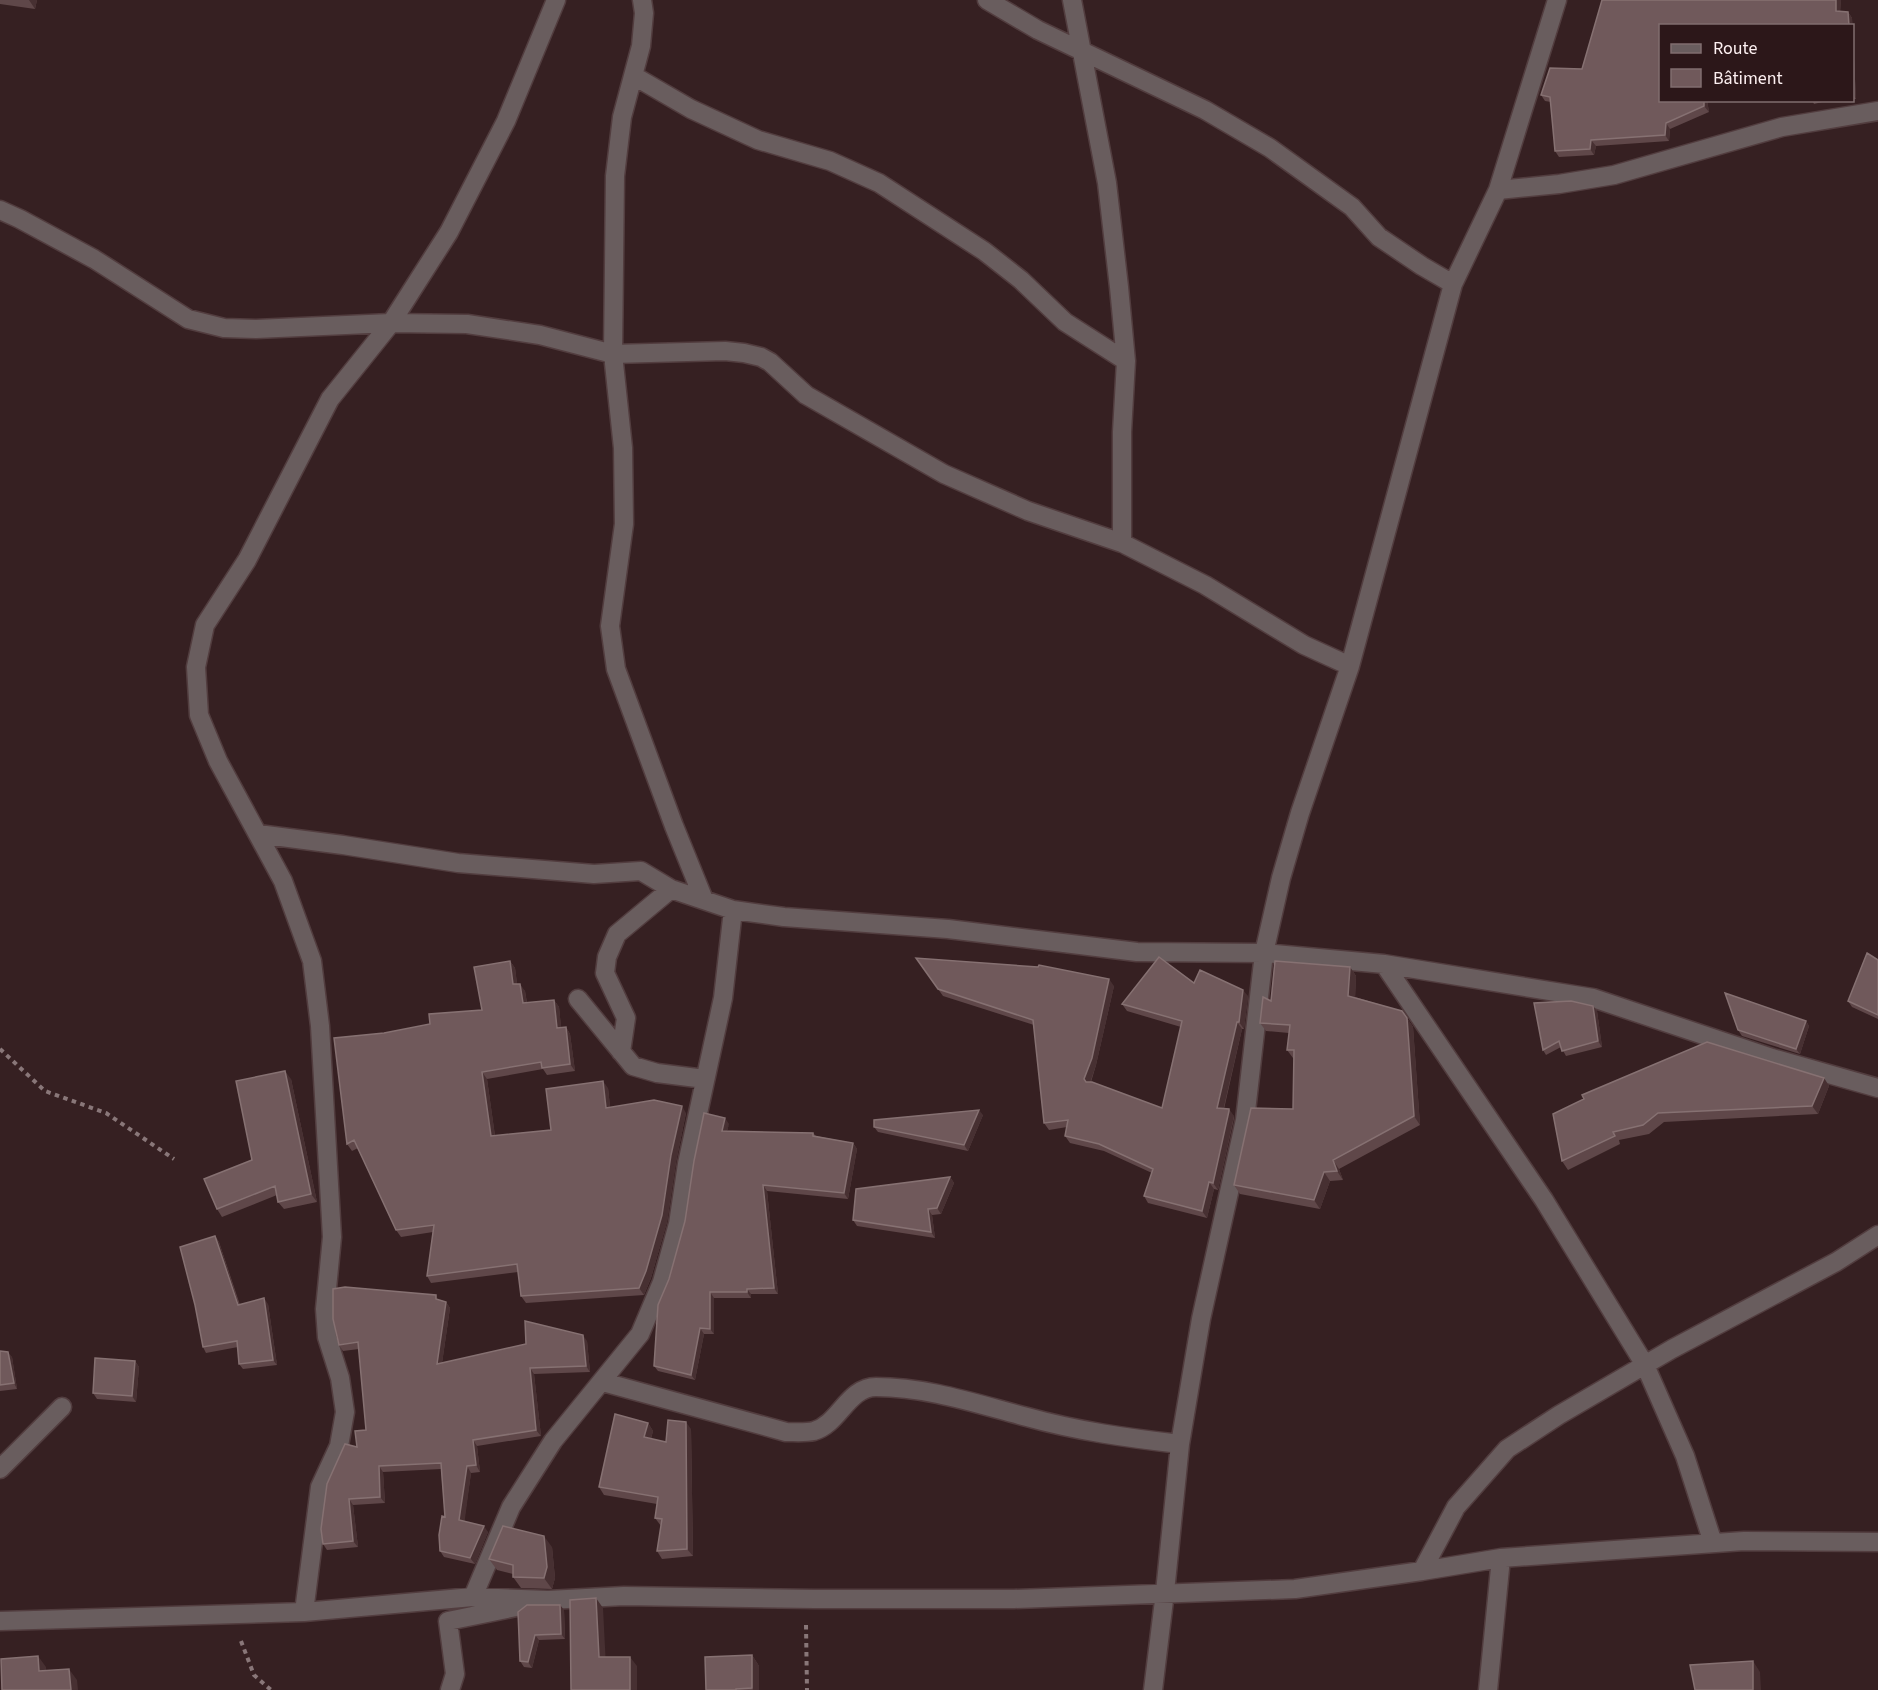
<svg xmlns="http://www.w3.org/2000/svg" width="1878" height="1690" viewBox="0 0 1878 1690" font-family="'Source Sans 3',sans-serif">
  <rect width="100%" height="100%" fill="#362022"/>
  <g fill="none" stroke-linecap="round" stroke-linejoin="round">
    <defs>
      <path id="minor" d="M 642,0 L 644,13 L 641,46 L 622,117 L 615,176 L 613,354 L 623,448 L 624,524 L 610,626 L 616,669 L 674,826 L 704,900
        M 987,0 L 1038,30 L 1205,110 L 1270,148 L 1352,207 L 1379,237 L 1422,266 L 1453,284
        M 1072,0 L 1107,183 L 1119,287 L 1126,361 L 1122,432 L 1122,543
        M 634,76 L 691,109 L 758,140 L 830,161 L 879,183 L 984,251 L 1021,280 L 1065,322 L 1126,361
        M 1498,190 L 1559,184 L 1614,175 L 1782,127 L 1878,111
        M 0,210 L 20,219 L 94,259 L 188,319 L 224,328 L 256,329 L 391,323 L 467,324 L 540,335 L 613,354 L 725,351 L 744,353 L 761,357 L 770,362 L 806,395 L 944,474 L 1028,511 L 1122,543 L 1205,585 L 1304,645 L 1350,666
        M 258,834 L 343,845 L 458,863 L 594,874 L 641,871 L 671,889 L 733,910 L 784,917 L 948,929 L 1137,952 L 1264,953 L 1384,964 L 1593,998 L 1772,1058 L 1878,1088
        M 1384,964 L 1544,1200 L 1645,1365 L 1685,1456 L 1713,1543
        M 578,999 L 633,1066 L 657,1073 L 705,1079
        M 621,1052 L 626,1018 L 605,973 L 607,957 L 617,934 L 671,889
        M 603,1382 L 786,1432 C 795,1432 805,1433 814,1431 C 839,1424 848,1387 876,1387 C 928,1387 977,1404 1027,1417 C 1077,1431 1128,1438 1180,1444
        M 0,1469 L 62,1407
        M 1422,1571 L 1456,1507 L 1507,1449 L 1559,1415 L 1672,1349 L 1836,1262 L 1878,1235
        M 473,1597 L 511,1507 L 553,1441 L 640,1334 L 662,1282 L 678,1224 L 687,1164 L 723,998 L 733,910
        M 304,1612 L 320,1487 L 339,1446 L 345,1412 L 340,1378 L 327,1337 L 325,1309 L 332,1237 L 320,1026 L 312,961 L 283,881 L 218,761 L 199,715 L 196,667 L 205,625 L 247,560 L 330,399 L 391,323 L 449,232 L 506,121 L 556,0
        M 0,1621 L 304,1612 L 473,1597 L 548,1600 L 624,1596 L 815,1599 L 1014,1599 L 1295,1589 L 1422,1571 L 1501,1558 L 1744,1541 L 1878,1542
        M 450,1690 L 455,1674 L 448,1621 L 521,1606
        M 1153,1690 L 1165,1592 L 1180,1444 L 1201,1319 L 1245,1120 L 1264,953 L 1281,878 L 1300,813 L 1350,666 L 1453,284 L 1498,190 L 1557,0
        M 1488,1690 L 1501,1558"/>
    </defs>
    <use href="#minor" stroke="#523d3f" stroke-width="21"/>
    <path stroke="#897779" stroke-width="4" stroke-dasharray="4.5 4.5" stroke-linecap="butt" d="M 0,1049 L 45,1091 L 106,1113 L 174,1159
      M 806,1625 L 807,1690
      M 241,1641 L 254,1675 L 271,1690"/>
    <use href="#minor" stroke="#695d5e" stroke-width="18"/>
  </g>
  <path fill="#5f4749" d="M 0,0 L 37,0 L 35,9 L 0,4 Z
    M 1602,0 L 1841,0 L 1840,11 L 1848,12 L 1852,18 L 1856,99 L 1852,99 L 1852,26 L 1660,26 L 1660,100 L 1707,100 L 1709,112 L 1670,129 L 1669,141 L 1596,146 L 1594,155 L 1559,157 L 1555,151 L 1551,102 L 1545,101 L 1541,95 L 1582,69 Z
    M 1812,100 L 1830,100 L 1814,104 Z
    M 916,958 L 1114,986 L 1096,1065 L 1091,1082 L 1162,1108 L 1181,1027 L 1127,1011 L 1122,1004 L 1194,983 L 1248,996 L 1244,1029 L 1242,1029 L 1224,1109 L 1234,1116 L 1234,1118 L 1218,1190 L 1214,1189 L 1207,1218 L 1148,1203 L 1144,1196 L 1152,1173 L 1104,1151 L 1070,1143 L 1065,1136 L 1067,1127 L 1049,1130 L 1044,1123 L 1034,1025 L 943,996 Z
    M 1878,960 L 1878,1019 L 1852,1007 L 1848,1001 Z
    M 510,961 L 515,968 L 517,984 L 525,991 L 527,1003 L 554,1000 L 559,1007 L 561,1028 L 566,1027 L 570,1034 L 575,1071 L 547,1075 L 543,1069 L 487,1079 L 495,1136 L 551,1130 L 608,1088 L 610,1107 L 686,1113 L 676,1162 L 667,1222 L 651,1278 L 644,1295 L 526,1303 L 521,1296 L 518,1272 L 431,1283 L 427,1276 L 433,1232 L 401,1237 L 396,1230 L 358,1148 L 352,1151 L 347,1144 L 384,1033 L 430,1024 L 482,1010 Z
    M 1350,967 L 1356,976 L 1355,997 L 1402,1011 L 1413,1027 L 1420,1125 L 1339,1169 L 1343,1180 L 1330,1181 L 1320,1209 L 1240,1194 L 1234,1185 L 1293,1109 L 1294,1059 L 1293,1058 L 1287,1050 L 1289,1033 L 1266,1031 L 1260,1023 L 1271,1001 Z
    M 1593,1006 L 1597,1011 L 1602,1047 L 1566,1056 L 1561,1047 L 1546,1055 L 1543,1050 Z
    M 1806,1021 L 1809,1026 L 1800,1054 L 1742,1036 L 1738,1030 Z
    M 1824,1078 L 1829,1086 L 1818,1114 L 1664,1122 L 1649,1134 L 1619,1140 L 1620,1144 L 1568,1170 L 1562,1161 L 1553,1114 Z
    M 291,1079 L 317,1202 L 284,1209 L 278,1202 L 277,1195 L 222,1217 L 217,1209 L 252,1160 Z
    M 983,1115 L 968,1151 L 878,1132 L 874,1127 Z
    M 729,1124 L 727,1131 L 813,1133 L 816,1136 L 853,1143 L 857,1149 L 848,1199 L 767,1191 L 778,1294 L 751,1294 L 751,1298 L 714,1298 L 714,1334 L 704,1334 L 695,1380 L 658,1371 L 654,1366 L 669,1279 Z
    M 950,1177 L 954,1183 L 941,1214 L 932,1215 L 935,1238 L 857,1226 L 853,1220 Z
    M 215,1236 L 219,1242 L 240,1305 L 268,1304 L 277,1365 L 243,1369 L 239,1364 L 238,1347 L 206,1353 L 203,1347 Z
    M 440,1300 L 446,1302 L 450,1308 L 442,1363 L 587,1341 L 590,1372 L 534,1374 L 541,1436 L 477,1446 L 480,1472 L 471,1473 L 464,1521 L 488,1532 L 475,1564 L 444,1557 L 440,1551 L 445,1517 L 441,1469 L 383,1472 L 385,1503 L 353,1505 L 358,1547 L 327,1550 L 323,1544 L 357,1447 L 366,1430 L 359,1349 L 343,1351 L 339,1345 Z
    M 0,1351 L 12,1357 L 17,1389 L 0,1391 Z
    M 135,1361 L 139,1367 L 136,1402 L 97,1399 L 93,1393 Z
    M 648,1423 L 653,1431 L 651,1439 L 666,1442 L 691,1429 L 693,1556 L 662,1559 L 657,1551 L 661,1526 L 655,1518 L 657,1504 L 604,1495 L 599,1487 Z
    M 552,1547 L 555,1578 L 552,1589 L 521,1588 L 513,1577 L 513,1574 L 497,1570 L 489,1559 Z
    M 560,1605 L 564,1610 L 565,1639 L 539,1640 L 532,1668 L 524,1667 L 520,1661 L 518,1612 Z
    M 752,1655 L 759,1666 L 759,1690 L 706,1690 Z"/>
  <path fill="#473032" d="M 29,0 L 37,0 L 35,9 Z
    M 1836,0 L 1841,0 L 1840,17 L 1836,11 Z
    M 1848,12 L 1852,18 L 1856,99 L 1852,93 L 1852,26 L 1849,26 Z
    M 1704,100 L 1707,100 L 1709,112 L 1704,106 Z
    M 1666,123 L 1670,129 L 1669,141 L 1665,135 Z
    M 1591,140 L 1596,146 L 1594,155 L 1590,149 Z
    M 510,961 L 515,968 L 518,991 L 513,984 Z
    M 1350,967 L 1356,976 L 1355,1004 L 1348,996 Z
    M 1109,979 L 1114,986 L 1096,1065 L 1089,1086 L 1084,1079 Z
    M 520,984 L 525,991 L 528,1010 L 523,1003 Z
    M 1243,990 L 1248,996 L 1244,1029 L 1239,1022 Z
    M 554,1000 L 559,1007 L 562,1035 L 557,1028 Z
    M 1593,1006 L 1597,1011 L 1602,1047 L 1598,1041 Z
    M 1407,1018 L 1413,1027 L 1420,1125 L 1414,1116 Z
    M 1806,1021 L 1809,1026 L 1800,1054 L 1796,1049 Z
    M 1237,1022 L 1242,1029 L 1222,1115 L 1217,1108 Z
    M 566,1027 L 570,1034 L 575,1071 L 570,1064 Z
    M 285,1071 L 291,1079 L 317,1202 L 311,1194 Z
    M 482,1072 L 487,1079 L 496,1143 L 491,1136 Z
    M 1824,1078 L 1829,1086 L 1818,1114 L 1812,1106 Z
    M 603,1081 L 608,1088 L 611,1115 L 606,1108 Z
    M 682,1106 L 686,1113 L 676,1162 L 667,1222 L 651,1278 L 644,1295 L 639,1288 L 671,1155 Z
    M 1229,1109 L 1234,1116 L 1218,1190 L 1213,1183 Z
    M 979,1110 L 983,1115 L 968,1151 L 964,1145 Z
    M 725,1118 L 729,1124 L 725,1136 L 722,1131 Z
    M 853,1143 L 857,1149 L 848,1199 L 844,1193 Z
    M 1333,1160 L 1339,1169 L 1343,1180 L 1337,1171 Z
    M 1324,1172 L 1330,1181 L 1320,1209 L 1314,1200 Z
    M 950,1177 L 954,1183 L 941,1214 L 937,1208 Z
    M 1209,1182 L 1214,1189 L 1207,1218 L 1202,1211 Z
    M 763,1185 L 767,1191 L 778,1294 L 774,1288 Z
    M 928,1209 L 932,1215 L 935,1238 L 931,1232 Z
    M 215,1236 L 219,1242 L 241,1311 L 238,1305 Z
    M 747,1289 L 751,1294 L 751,1298 L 747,1292 Z
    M 710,1292 L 714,1298 L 714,1334 L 710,1329 Z
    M 264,1298 L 268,1304 L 277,1365 L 273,1360 Z
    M 446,1302 L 450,1308 L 441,1370 L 437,1364 Z
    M 700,1328 L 704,1334 L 695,1380 L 691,1375 Z
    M 583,1335 L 587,1341 L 590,1372 L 586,1366 Z
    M 8,1352 L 12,1357 L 17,1389 L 14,1383 Z
    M 135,1361 L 139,1367 L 136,1402 L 132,1396 Z
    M 530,1368 L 534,1374 L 541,1436 L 536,1430 Z
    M 686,1422 L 691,1429 L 693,1556 L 687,1549 Z
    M 648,1423 L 653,1431 L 649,1445 L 644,1437 Z
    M 473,1440 L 477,1446 L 480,1472 L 476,1465 Z
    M 379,1466 L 383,1472 L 385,1503 L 380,1497 Z
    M 467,1466 L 471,1473 L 464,1526 L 459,1520 Z
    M 349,1499 L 353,1505 L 358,1547 L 353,1541 Z
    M 484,1526 L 488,1532 L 475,1564 L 470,1558 Z
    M 544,1536 L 552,1547 L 555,1578 L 552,1589 L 544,1578 Z
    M 596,1598 L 603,1608 L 606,1667 L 599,1657 Z
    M 560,1605 L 564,1610 L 565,1639 L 561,1634 Z
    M 535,1635 L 539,1640 L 532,1668 L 528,1662 Z
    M 752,1655 L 759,1666 L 759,1690 L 753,1690 L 752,1688 Z
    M 38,1656 L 46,1667 L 47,1682 L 39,1671 Z
    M 630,1657 L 637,1666 L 637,1690 L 630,1690 Z
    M 1753,1661 L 1760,1672 L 1761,1690 L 1753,1690 Z
    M 69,1669 L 77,1680 L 78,1690 L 71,1690 Z"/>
  <path fill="#70595b" stroke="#867172" stroke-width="1.5" d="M 1602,0 L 1836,0 L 1836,11 L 1848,12 L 1849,26 L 1660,26 L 1660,100 L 1704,100 L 1704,106 L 1666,123 L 1665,135 L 1591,140 L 1590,149 L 1555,151 L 1550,97 L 1541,95 L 1550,68 L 1582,69 Z
    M 1867,953 L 1878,960 L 1878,1015 L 1848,1001 Z
    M 1159,957 L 1194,983 L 1200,970 L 1243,990 L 1239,1022 L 1237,1022 L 1217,1108 L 1229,1109 L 1229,1111 L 1213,1183 L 1209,1182 L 1202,1211 L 1144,1196 L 1153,1169 L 1099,1144 L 1065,1136 L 1068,1120 L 1044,1123 L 1033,1020 L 938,989 L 916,958 L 1038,967 L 1039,965 L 1109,979 L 1092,1058 L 1084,1079 L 1086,1082 L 1092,1082 L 1162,1108 L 1182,1021 L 1122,1004 Z
    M 510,961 L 513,984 L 520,984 L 523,1003 L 554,1000 L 557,1028 L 566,1027 L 570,1064 L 542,1068 L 541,1062 L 482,1072 L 491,1136 L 551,1130 L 546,1089 L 603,1081 L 606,1108 L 654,1100 L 682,1106 L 671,1155 L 662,1215 L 646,1271 L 639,1288 L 521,1296 L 517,1264 L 427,1276 L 434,1225 L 396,1230 L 354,1140 L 347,1144 L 334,1038 L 384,1033 L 430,1024 L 429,1014 L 482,1010 L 474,967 Z
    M 1275,961 L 1350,967 L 1348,996 L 1402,1011 L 1407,1018 L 1414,1116 L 1333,1160 L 1337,1171 L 1324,1172 L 1314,1200 L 1234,1185 L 1251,1108 L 1293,1109 L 1294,1050 L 1287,1050 L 1290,1025 L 1260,1023 L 1263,997 L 1271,1001 Z
    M 1725,993 L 1806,1021 L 1796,1049 L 1738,1030 Z
    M 1571,1001 L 1593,1006 L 1598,1041 L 1562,1051 L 1559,1041 L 1543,1050 L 1534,1003 Z
    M 1707,1042 L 1824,1078 L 1812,1106 L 1658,1113 L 1643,1125 L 1613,1132 L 1615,1136 L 1562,1161 L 1553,1114 L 1584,1099 L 1582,1095 Z
    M 285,1071 L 311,1194 L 278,1202 L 275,1186 L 217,1209 L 204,1179 L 252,1160 L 236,1081 Z
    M 979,1110 L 964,1145 L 874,1127 L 874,1120 Z
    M 704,1113 L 725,1118 L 722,1131 L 813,1133 L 813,1136 L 853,1143 L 844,1193 L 763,1185 L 774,1288 L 747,1289 L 747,1292 L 710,1292 L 710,1329 L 700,1328 L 691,1375 L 654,1366 L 658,1305 L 669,1279 L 685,1221 L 694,1161 Z
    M 950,1177 L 937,1208 L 928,1209 L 931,1232 L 853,1220 L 856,1189 Z
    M 215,1236 L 238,1305 L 264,1298 L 273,1360 L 239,1364 L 237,1341 L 203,1347 L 195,1305 L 180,1247 Z
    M 345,1287 L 436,1295 L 436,1299 L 446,1302 L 437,1364 L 526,1344 L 525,1321 L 583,1335 L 586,1366 L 530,1368 L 536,1430 L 473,1440 L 476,1465 L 467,1466 L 459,1520 L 484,1526 L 470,1558 L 440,1551 L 439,1535 L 442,1516 L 445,1517 L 441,1463 L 379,1466 L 380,1497 L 349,1499 L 353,1541 L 323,1544 L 321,1529 L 327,1484 L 345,1444 L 357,1447 L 355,1431 L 366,1430 L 358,1342 L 339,1345 L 333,1319 L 333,1289 Z
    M 0,1351 L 8,1352 L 14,1383 L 0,1385 Z
    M 95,1358 L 135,1361 L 132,1396 L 93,1393 Z
    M 615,1414 L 648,1423 L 644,1437 L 666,1442 L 668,1420 L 686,1422 L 687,1549 L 657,1551 L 662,1519 L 655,1518 L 658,1497 L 599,1487 Z
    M 503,1526 L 544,1536 L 547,1567 L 544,1578 L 513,1577 L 513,1565 L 489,1559 Z
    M 596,1598 L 599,1657 L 630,1657 L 630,1690 L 571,1690 L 570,1600 Z
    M 527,1605 L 560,1605 L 561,1634 L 535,1635 L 528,1662 L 520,1661 L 518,1612 Z
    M 752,1655 L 752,1688 L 736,1689 L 736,1690 L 706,1690 L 705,1657 Z
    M 38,1656 L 39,1671 L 69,1669 L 71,1690 L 2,1690 L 1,1659 Z
    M 1753,1661 L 1753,1690 L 1695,1690 L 1690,1665 Z"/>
  <rect x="1659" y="24" width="195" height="78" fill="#2c1719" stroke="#806e6f" stroke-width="1.5"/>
  <rect x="1671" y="44" width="30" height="9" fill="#695d5e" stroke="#806e6f" stroke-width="1.5"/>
  <text x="1713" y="54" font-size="18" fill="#fdf0f1">Route</text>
  <rect x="1671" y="69" width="30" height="18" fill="#70595b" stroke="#806e6f" stroke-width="1.5"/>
  <text x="1713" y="84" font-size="18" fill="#fdf0f1">Bâtiment</text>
</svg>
